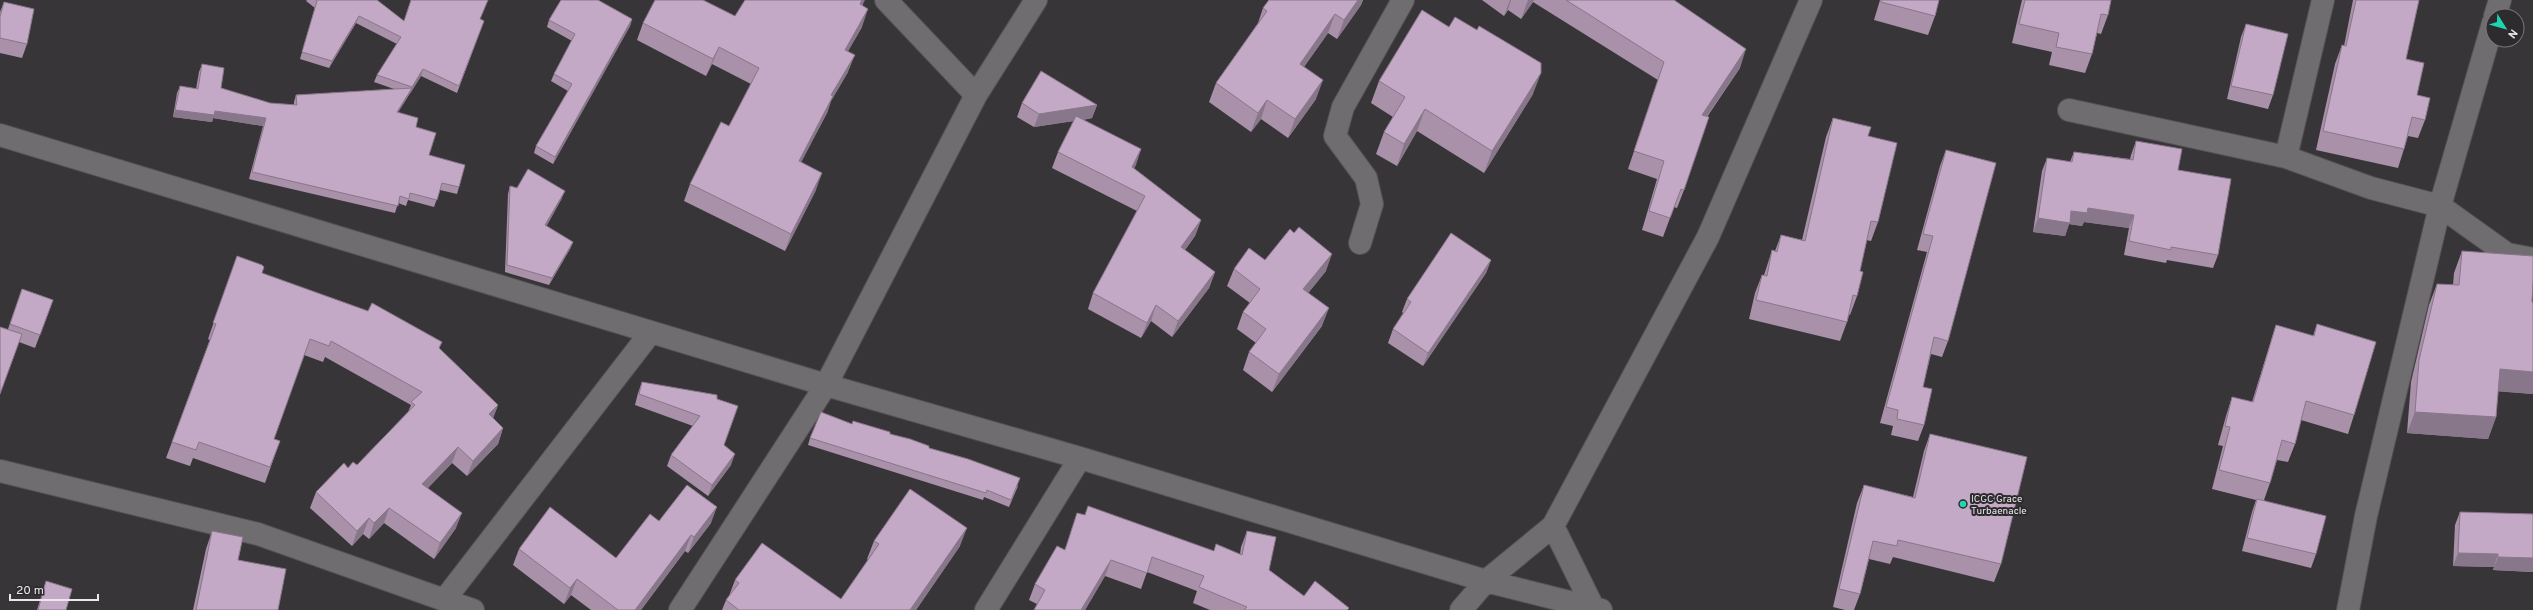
<svg xmlns="http://www.w3.org/2000/svg" width="2533" height="610" viewBox="0 0 2533 610" font-family="Overpass,sans-serif">
  <rect width="100%" height="100%" fill="#383538"/>
  <g fill="none" stroke-linecap="round" stroke-linejoin="round">
    <defs>
      <path id="minor" d="M 886,0 L 976,95
        M 2495,16 L 2500,0
        M 2069,110 L 2286,157 L 2371,188 L 2440,206 L 2507,254 L 2533,259
        M 0,135 L 826,385 L 1080,458 L 1486,581 L 1601,610
        M 2286,157 L 2323,0
        M 1360,243 L 1372,204 L 1366,178 L 1335,136 L 1343,107 L 1403,0
        M 0,471 L 258,534 L 473,610
        M 1553,526 L 1593,607
        M 445,599 L 651,332
        M 680,610 L 826,385 L 976,95 L 1036,0
        M 986,610 L 1080,458
        M 1461,610 L 1486,581 L 1553,526 L 1708,237 L 1811,0
        M 2348,610 L 2366,516 L 2440,206 L 2493,23"/>
    </defs>
    <use href="#minor" stroke="#545254" stroke-width="24"/>
    <use href="#minor" stroke="#706d70" stroke-width="22"/>
  </g>
  <path fill="#a891a9" d="M 307,0 L 377,0 L 404,21 L 481,19 L 484,21 L 457,93 L 421,76 L 398,112 L 416,127 L 429,155 L 459,187 L 457,194 L 440,190 L 434,207 L 408,200 L 406,206 L 398,203 L 395,213 L 249,179 L 263,126 L 213,118 L 212,122 L 173,117 L 177,93 L 180,86 L 196,89 L 199,72 L 202,64 L 221,88 L 270,103 L 294,105 L 294,102 L 296,95 L 394,89 L 374,82 L 377,75 L 397,44 L 356,23 L 329,68 L 300,59 L 315,8 L 306,1 Z
    M 1269,0 L 1363,0 L 1361,5 L 1337,39 L 1328,33 L 1304,67 L 1316,99 L 1288,138 L 1261,119 L 1251,132 L 1209,102 L 1216,83 L 1258,23 L 1263,8 Z
    M 1482,0 L 1674,0 L 1740,68 L 1707,117 L 1684,190 L 1677,208 L 1674,207 L 1663,237 L 1642,230 L 1657,179 L 1628,169 L 1658,80 L 1533,2 L 1521,19 L 1508,10 L 1504,16 Z
    M 1880,0 L 1939,0 L 1935,16 L 1928,35 L 1874,20 Z
    M 2022,0 L 2111,0 L 2108,15 L 2101,34 L 2097,33 L 2092,54 L 2085,73 L 2049,65 L 2052,52 L 2012,43 Z
    M 2353,0 L 2419,0 L 2406,59 L 2425,120 L 2418,138 L 2408,136 L 2404,149 L 2398,168 L 2316,150 L 2335,64 L 2342,45 L 2344,46 Z
    M 4,2 L 27,44 L 22,58 L 0,53 L 0,12 Z
    M 863,4 L 862,6 L 862,27 L 848,51 L 848,72 L 831,101 L 827,113 L 801,162 L 816,190 L 785,251 L 684,201 L 690,184 L 729,126 L 751,84 L 712,64 L 706,76 L 637,40 L 643,23 L 735,16 Z
    M 632,19 L 630,26 L 553,164 L 534,153 L 536,146 L 568,91 L 551,81 L 554,74 L 572,41 L 547,27 L 549,20 Z
    M 2246,24 L 2273,95 L 2268,109 L 2227,99 L 2241,37 Z
    M 1379,81 L 1533,94 L 1484,173 L 1417,131 L 1397,166 L 1376,154 L 1384,132 L 1393,117 L 1371,103 Z
    M 1022,103 L 1097,105 L 1092,118 L 1083,120 L 1141,149 L 1134,168 L 1201,220 L 1195,236 L 1185,250 L 1215,272 L 1209,288 L 1172,337 L 1151,321 L 1141,338 L 1088,309 L 1093,293 L 1137,211 L 1052,168 L 1058,152 L 1074,121 L 1034,127 L 1017,117 Z
    M 1833,118 L 1868,136 L 1878,222 L 1871,241 L 1866,240 L 1860,271 L 1857,296 L 1850,315 L 1849,315 L 1847,322 L 1840,341 L 1749,319 L 1755,293 L 1762,275 L 1764,275 L 1766,269 L 1772,250 L 1775,251 L 1781,235 L 1802,240 L 1826,137 Z
    M 2136,141 L 2178,170 L 2218,255 L 2213,268 L 2167,260 L 2166,263 L 2124,255 L 2129,228 L 2084,222 L 2082,226 L 2069,224 L 2065,236 L 2033,232 L 2042,171 L 2047,158 L 2070,162 L 2074,152 L 2130,159 L 2131,155 Z
    M 1946,150 L 1948,341 L 1942,357 L 1931,354 L 1923,387 L 1924,425 L 1918,441 L 1891,435 L 1893,426 L 1880,423 L 1927,252 L 1917,250 L 1940,166 Z
    M 510,186 L 562,198 L 546,226 L 573,242 L 570,249 L 549,285 L 505,272 L 508,194 Z
    M 2462,251 L 2532,302 L 2533,302 L 2533,394 L 2498,391 L 2496,417 L 2488,439 L 2407,433 L 2411,382 L 2429,305 L 2437,284 L 2453,285 L 2454,273 Z
    M 237,256 L 262,273 L 440,349 L 498,405 L 493,418 L 503,428 L 498,444 L 467,476 L 452,463 L 428,488 L 456,528 L 434,559 L 384,523 L 369,539 L 363,534 L 352,546 L 310,508 L 316,492 L 348,468 L 357,465 L 408,412 L 411,405 L 325,357 L 323,362 L 304,355 L 274,439 L 280,441 L 265,483 L 193,458 L 190,466 L 166,458 L 210,340 L 208,339 Z
    M 1491,260 L 1486,273 L 1423,366 L 1388,343 L 1393,329 L 1403,313 L 1402,312 L 1407,299 Z
    M 1234,269 L 1326,271 L 1308,293 L 1322,326 L 1272,392 L 1243,370 L 1249,352 L 1256,343 L 1237,329 L 1243,312 L 1250,303 L 1227,286 Z
    M 22,289 L 53,300 L 35,348 L 19,342 L 8,329 Z
    M 2317,324 L 2354,415 L 2348,434 L 2301,420 L 2295,444 L 2288,462 L 2277,460 L 2270,483 L 2264,500 L 2316,554 L 2311,568 L 2242,551 L 2252,512 L 2256,500 L 2212,489 L 2223,446 L 2218,445 L 2226,416 L 2232,397 L 2252,402 L 2270,344 L 2276,325 L 2313,336 Z
    M 642,382 L 717,399 L 724,445 L 731,465 L 708,496 L 667,466 L 671,455 L 693,426 L 635,405 L 638,393 Z
    M 852,424 L 890,434 L 929,448 L 1018,486 L 1009,507 L 984,497 L 983,500 L 808,445 L 810,438 Z
    M 1930,434 L 2001,564 L 1994,582 L 1893,557 L 1890,564 L 1869,559 L 1860,594 L 1854,610 L 1845,610 L 1833,607 L 1857,503 L 1864,485 L 1913,497 L 1924,451 Z
    M 2460,512 L 2533,514 L 2533,572 L 2493,570 L 2494,567 L 2453,566 L 2455,525 Z
    M 1085,515 L 1214,551 L 1240,554 L 1241,547 L 1247,531 L 1269,570 L 1304,596 L 1348,610 L 1210,610 L 1193,603 L 1197,591 L 1147,572 L 1141,589 L 1105,576 L 1085,610 L 1034,610 L 1037,604 L 1029,600 L 1035,584 L 1064,550 Z
    M 659,521 L 711,523 L 688,553 L 685,551 L 641,610 L 591,610 L 571,595 L 564,604 L 513,565 L 519,549 L 616,558 Z
    M 212,531 L 238,560 L 278,610 L 193,610 L 206,549 Z
    M 874,541 L 960,546 L 916,610 L 722,610 L 726,600 L 729,596 L 735,580 L 841,599 L 868,560 L 867,559 Z
    M 46,581 L 66,610 L 37,610 Z"/>
  <path fill="#88768a" d="M 862,0 L 865,0 L 863,4 L 853,21 L 860,4 Z
    M 1358,0 L 1363,0 L 1361,5 L 1337,39 L 1344,20 Z
    M 1510,0 L 1511,0 L 1508,10 L 1504,16 Z
    M 1528,0 L 1534,0 L 1533,2 L 1521,19 Z
    M 868,9 L 862,27 L 839,67 L 845,50 Z
    M 1335,14 L 1328,33 L 1293,82 L 1300,64 Z
    M 359,16 L 356,23 L 329,68 L 332,61 Z
    M 632,19 L 630,26 L 553,164 L 555,157 Z
    M 719,47 L 712,64 L 706,76 L 713,59 Z
    M 1746,49 L 1740,68 L 1695,133 L 1702,115 Z
    M 855,55 L 848,72 L 831,101 L 827,113 L 793,178 L 799,161 L 831,95 Z
    M 423,69 L 421,76 L 410,94 L 412,87 Z
    M 1541,73 L 1533,94 L 1484,173 L 1492,151 Z
    M 1323,80 L 1316,99 L 1288,138 L 1295,119 Z
    M 412,88 L 409,95 L 394,119 L 397,112 Z
    M 1267,100 L 1261,119 L 1251,132 L 1258,113 Z
    M 1097,105 L 1092,118 L 1034,127 L 1039,114 Z
    M 1425,109 L 1417,131 L 1397,166 L 1404,144 Z
    M 175,110 L 215,111 L 266,118 L 263,126 L 213,118 L 212,122 L 173,117 Z
    M 1141,149 L 1136,165 L 1127,182 L 1132,167 Z
    M 822,173 L 816,190 L 785,251 L 791,234 Z
    M 565,191 L 562,198 L 543,233 L 545,225 Z
    M 2088,208 L 2134,215 L 2129,228 L 2084,222 L 2082,226 L 2069,224 L 2065,236 L 2033,232 L 2038,218 L 2071,211 Z
    M 1201,220 L 1195,236 L 1175,262 L 1181,247 Z
    M 573,242 L 570,249 L 549,285 L 552,278 Z
    M 1332,254 L 1326,271 L 1297,307 L 1303,289 Z
    M 1491,260 L 1486,273 L 1423,366 L 1428,353 Z
    M 1215,272 L 1209,288 L 1172,337 L 1178,321 Z
    M 1156,305 L 1151,321 L 1141,338 L 1147,323 Z
    M 1329,308 L 1322,326 L 1272,392 L 1279,374 Z
    M 2500,369 L 2533,372 L 2533,394 L 2492,391 Z
    M 498,405 L 492,421 L 489,414 Z
    M 2415,412 L 2496,417 L 2488,439 L 2407,433 Z
    M 503,428 L 498,444 L 467,476 L 473,461 Z
    M 458,447 L 452,463 L 416,500 L 422,484 Z
    M 735,454 L 731,465 L 708,496 L 712,485 Z
    M 717,507 L 711,523 L 688,553 L 694,537 Z
    M 389,508 L 384,523 L 369,539 L 374,523 Z
    M 462,513 L 456,528 L 434,559 L 440,543 Z
    M 369,518 L 363,534 L 352,546 L 357,531 Z
    M 967,528 L 960,546 L 916,610 L 910,610 Z
    M 691,535 L 685,551 L 641,610 L 635,610 Z
    M 2458,553 L 2498,554 L 2494,567 L 2453,566 Z
    M 2498,557 L 2533,558 L 2533,572 L 2493,570 Z
    M 1111,560 L 1105,576 L 1085,610 L 1081,610 Z
    M 577,579 L 571,595 L 564,604 L 570,588 Z"/>
  <path fill="#c3a9c5" stroke="#88768a" d="M 316,0 L 377,0 L 404,21 L 411,0 L 488,0 L 480,19 L 484,21 L 459,86 L 423,69 L 412,87 L 377,75 L 401,37 L 359,16 L 332,61 L 302,52 L 317,1 Z
    M 561,0 L 598,0 L 632,19 L 555,157 L 536,146 L 572,84 L 554,74 L 575,34 L 549,20 Z
    M 655,0 L 703,0 L 735,16 L 745,0 L 862,0 L 860,4 L 868,9 L 845,50 L 855,55 L 831,95 L 833,96 L 799,161 L 822,173 L 791,234 L 690,184 L 721,122 L 729,126 L 759,68 L 719,47 L 713,59 L 643,23 Z
    M 1269,0 L 1358,0 L 1344,20 L 1335,14 L 1300,64 L 1323,80 L 1295,119 L 1267,100 L 1258,113 L 1216,83 L 1267,11 L 1263,8 Z
    M 1566,0 L 1674,0 L 1746,49 L 1702,115 L 1709,117 L 1684,190 L 1681,189 L 1670,218 L 1649,211 L 1664,161 L 1634,151 L 1664,62 Z
    M 1881,0 L 1939,0 L 1935,16 L 1881,2 Z
    M 2025,0 L 2111,0 L 2108,15 L 2101,14 L 2092,54 L 2056,47 L 2059,33 L 2019,24 Z
    M 2356,0 L 2419,0 L 2406,59 L 2424,63 L 2417,95 L 2430,98 L 2425,120 L 2412,117 L 2404,149 L 2323,131 L 2342,45 L 2346,46 Z
    M 4,2 L 34,9 L 27,44 L 0,38 L 0,17 Z
    M 1422,10 L 1449,27 L 1455,17 L 1477,30 L 1479,26 L 1541,63 L 1541,73 L 1492,151 L 1425,109 L 1404,144 L 1384,132 L 1405,97 L 1379,81 Z
    M 2246,24 L 2288,34 L 2273,95 L 2231,86 Z
    M 202,64 L 224,68 L 221,88 L 270,103 L 297,105 L 296,95 L 412,88 L 397,112 L 418,118 L 416,127 L 436,133 L 429,155 L 465,165 L 459,187 L 442,183 L 437,200 L 410,193 L 409,199 L 400,196 L 398,206 L 252,172 L 266,118 L 215,111 L 214,115 L 175,110 L 180,86 L 198,89 Z
    M 1041,71 L 1097,105 L 1039,114 L 1022,103 Z
    M 1076,116 L 1141,149 L 1132,167 L 1201,220 L 1181,247 L 1215,272 L 1178,321 L 1156,305 L 1147,323 L 1093,293 L 1145,196 L 1058,152 Z
    M 1833,118 L 1871,127 L 1868,136 L 1897,143 L 1878,222 L 1871,221 L 1860,271 L 1863,272 L 1857,296 L 1853,295 L 1847,322 L 1756,300 L 1762,275 L 1767,276 L 1772,250 L 1777,252 L 1781,235 L 1805,241 Z
    M 2136,141 L 2182,149 L 2178,170 L 2231,179 L 2218,255 L 2171,247 L 2171,250 L 2129,241 L 2134,215 L 2088,208 L 2087,213 L 2071,211 L 2070,223 L 2038,218 L 2047,158 L 2072,162 L 2074,152 L 2133,160 Z
    M 1946,150 L 1996,163 L 1948,341 L 1934,337 L 1923,387 L 1932,389 L 1924,425 L 1897,419 L 1898,410 L 1886,407 L 1933,236 L 1923,234 Z
    M 528,169 L 565,191 L 545,225 L 573,242 L 552,278 L 507,265 L 510,186 L 517,188 Z
    M 1299,227 L 1332,254 L 1303,289 L 1329,308 L 1279,374 L 1249,352 L 1266,329 L 1243,312 L 1260,289 L 1234,269 L 1249,248 L 1265,260 L 1290,229 L 1294,233 Z
    M 1451,233 L 1491,260 L 1428,353 L 1393,329 L 1411,302 L 1407,299 Z
    M 2462,251 L 2533,256 L 2533,280 L 2532,302 L 2533,302 L 2533,372 L 2500,369 L 2496,417 L 2415,412 L 2419,360 L 2437,284 L 2459,285 Z
    M 237,256 L 262,265 L 264,267 L 262,273 L 368,311 L 372,303 L 442,342 L 439,348 L 498,405 L 489,414 L 503,428 L 473,461 L 458,447 L 422,484 L 462,513 L 440,543 L 389,508 L 374,523 L 369,518 L 357,531 L 316,492 L 344,463 L 348,468 L 353,462 L 357,465 L 415,405 L 411,402 L 422,392 L 331,341 L 329,346 L 310,339 L 274,439 L 280,441 L 270,467 L 199,442 L 196,450 L 172,442 L 216,324 L 213,323 Z
    M 22,289 L 53,300 L 40,335 L 10,324 Z
    M 2317,324 L 2376,342 L 2354,415 L 2306,401 L 2295,444 L 2282,440 L 2270,483 L 2219,470 L 2230,427 L 2225,426 L 2232,397 L 2253,402 L 2276,325 L 2314,336 Z
    M 0,327 L 22,334 L 0,394 Z
    M 642,382 L 717,395 L 717,399 L 738,406 L 724,445 L 735,454 L 712,485 L 671,455 L 700,416 L 639,394 Z
    M 821,412 L 852,424 L 853,421 L 890,432 L 890,434 L 910,439 L 929,446 L 929,448 L 968,459 L 1020,478 L 1011,500 L 987,490 L 986,493 L 810,438 Z
    M 1930,434 L 2027,457 L 2001,564 L 1898,540 L 1897,546 L 1873,541 L 1860,594 L 1839,589 L 1864,485 L 1915,498 Z
    M 687,485 L 717,507 L 694,537 L 691,535 L 635,610 L 618,610 L 577,579 L 570,588 L 519,549 L 550,507 L 616,558 L 650,514 L 659,521 Z
    M 910,489 L 967,528 L 910,610 L 739,610 L 726,600 L 739,583 L 735,580 L 762,543 L 841,599 L 879,544 L 874,541 Z
    M 2257,499 L 2326,516 L 2316,554 L 2247,538 Z
    M 1088,506 L 1214,551 L 1216,544 L 1242,555 L 1247,531 L 1276,537 L 1269,570 L 1304,596 L 1315,581 L 1349,608 L 1347,610 L 1244,610 L 1247,607 L 1199,587 L 1204,576 L 1152,557 L 1147,573 L 1111,560 L 1081,610 L 1034,610 L 1045,590 L 1035,584 L 1057,546 L 1065,550 L 1077,513 L 1085,515 Z
    M 2460,512 L 2533,514 L 2533,558 L 2498,557 L 2498,554 L 2458,553 Z
    M 212,531 L 243,537 L 238,560 L 286,569 L 278,610 L 196,610 Z
    M 46,581 L 72,589 L 66,610 L 38,610 Z"/>
  <circle fill="#1dd5b1" stroke="#2e2b2e" stroke-width="1.5" cx="1963" cy="504" r="4"/>
  <g text-anchor="middle" stroke-width="4" stroke-linejoin="round" paint-order="stroke">
    <g font-size="10" fill="#eae8ea" stroke="#2e2b2e" text-anchor="start">
      <text x="1971" y="502">ICGC Grace<tspan x="1971" dy="12">Turbaenacle</tspan></text>
    </g>
  </g>
  <g transform="translate(2505 28) rotate(127)"><circle r="19" fill="#2e2b2e" stroke="#797779"/>
  <path d="M0-3L7 15L0 10L-7 15Z" fill="#1dd5b1"/>
  <text y="-6" font-size="11" font-weight="bold" text-anchor="middle" fill="#eae8ea">N</text>
  </g>
  <path d="M10 594v6h88v-6" fill="none" stroke="#eae8ea" stroke-width="2"/>
  <text x="16" y="594" font-size="12" fill="#eae8ea" stroke="#2e2b2e" stroke-width="3" paint-order="stroke">20 m</text>
</svg>
